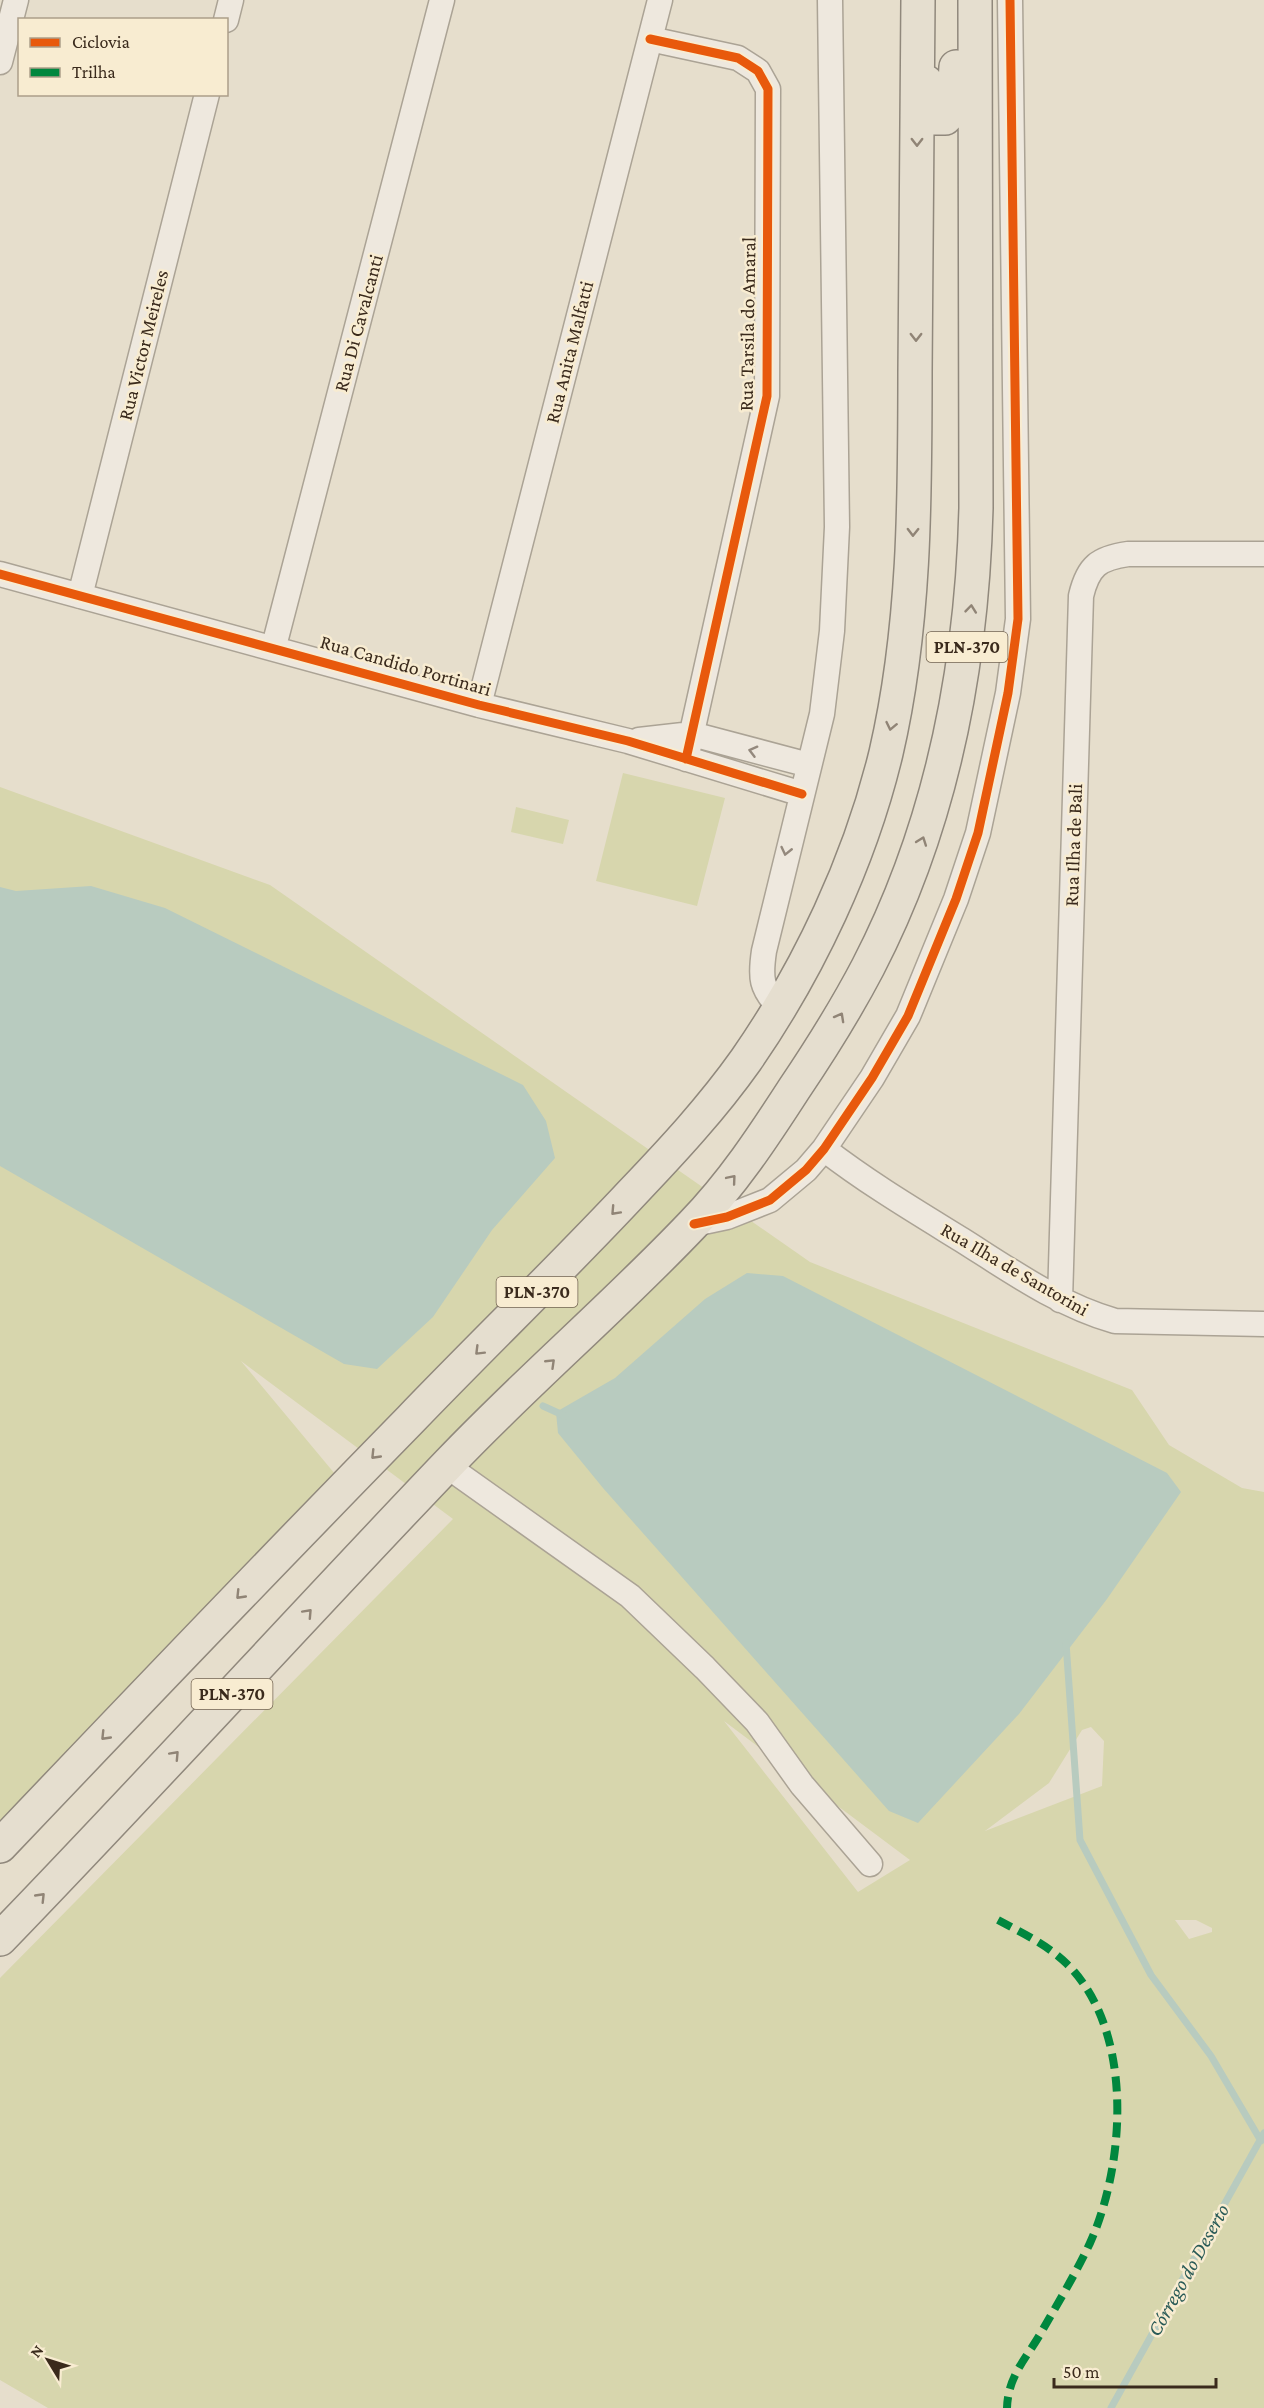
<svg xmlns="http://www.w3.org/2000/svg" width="1264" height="2408" viewBox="0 0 1264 2408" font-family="'Crimson Pro',serif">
  <rect width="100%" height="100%" fill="#e6decc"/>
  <path fill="#d7d6ad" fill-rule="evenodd" d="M 623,773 L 725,798 L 697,906 L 596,881 Z
    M 0,787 L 270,885 L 810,1262 L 1132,1390 L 1169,1445 L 1242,1488 L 1264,1492 L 1264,2408 L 48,2408 L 0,2380 L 0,1978 L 453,1519 L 241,1361 L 345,1486 L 0,1847 ZM 724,1721 L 910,1860 L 858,1892 ZM 1091,1727 L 1104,1741 L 1102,1786 L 985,1831 L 1049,1783 L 1082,1730 ZM 1175,1920 L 1196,1920 L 1212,1928 L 1212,1932 L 1189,1939 Z
    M 516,807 L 569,820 L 563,844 L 511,832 Z"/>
  <path fill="#b8cbbf" d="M 91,886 L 165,908 L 523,1085 L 546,1121 L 555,1158 L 492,1230 L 433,1317 L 377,1369 L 344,1364 L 0,1166 L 0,887 L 16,891 Z
    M 747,1273 L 783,1276 L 1167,1473 L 1181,1492 L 1107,1599 L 1019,1714 L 918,1823 L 889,1811 L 603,1488 L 558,1433 L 556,1412 L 615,1378 L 705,1299 Z"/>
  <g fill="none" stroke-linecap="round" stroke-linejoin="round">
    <path stroke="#b8cbbf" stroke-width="7" d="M 543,1406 L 565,1416
      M 1066,1643 L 1080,1840 L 1151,1975 L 1211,2056 L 1261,2141
      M 1111,2408 L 1264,2133"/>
    <defs>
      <path id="minor" d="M 226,20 L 231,0
        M 650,39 L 738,58 L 758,71 L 768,89 L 767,396 L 686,759
        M 0,62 L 16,0
        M 0,574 L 479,705 L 628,741 L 802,794
        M 80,596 L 207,94
        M 274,646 L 442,0
        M 479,705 L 660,0
        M 639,740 L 692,734 L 809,765
        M 779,1007 C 761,988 760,978 764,951 L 822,714 L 832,631 L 837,527 L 830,0
        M 824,1149 C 868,1183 915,1211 962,1240 C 1011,1271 1059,1305 1115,1321 L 1264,1324
        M 694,1224 L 727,1217 L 770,1200 L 806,1170 L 824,1149 L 872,1078 L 908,1016 L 956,899 L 978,833 L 1008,693 L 1018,619 L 1010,0
        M 1060,1300 L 1081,596 C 1088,566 1099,558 1128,554 L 1264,554
        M 447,1466 L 630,1596 L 705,1668 L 757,1722 L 802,1785 L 870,1864"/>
      <path id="primary" d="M 926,82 L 926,109 L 934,118 L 945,118 L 953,109 L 956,67
        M 0,1846 C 136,1703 272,1561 410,1420 C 483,1344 560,1270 632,1193 C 672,1151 712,1108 746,1060 C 809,969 860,861 886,753 C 915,628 915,500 915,372 C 916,248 917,124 918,0
        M 0,1939 C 152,1782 298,1621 449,1463 C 527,1381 614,1307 692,1225 C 732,1184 763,1137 794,1089 C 821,1049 846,1009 868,967 C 942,824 972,667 976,508 L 975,0"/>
    </defs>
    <use href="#minor" stroke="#aba395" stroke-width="27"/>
    <use href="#primary" stroke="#90887c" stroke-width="36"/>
    <use href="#minor" stroke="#eee8de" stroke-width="24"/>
    <use href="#primary" stroke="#e5decf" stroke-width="33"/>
    <path stroke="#00873e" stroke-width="8" stroke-dasharray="15 8" stroke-linecap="butt" d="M 998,1920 C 1022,1933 1048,1945 1067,1964 C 1134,2030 1126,2163 1090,2243 C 1076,2273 1058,2303 1042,2331 C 1027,2358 1008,2375 1007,2408"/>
    <defs>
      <path id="cycleway" d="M 650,39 L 738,58 L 758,71 L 768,89 L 767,396 L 686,759
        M 0,574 L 479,705 L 628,741 L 802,794
        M 694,1224 L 727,1217 L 770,1200 L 806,1170 L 824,1149 L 872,1078 L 908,1016 L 956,899 L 978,833 L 1008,693 L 1018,619 L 1010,0"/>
    </defs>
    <use href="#cycleway" stroke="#f8ecd1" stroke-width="13"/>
    <use href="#cycleway" stroke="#e8590c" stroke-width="9"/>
  </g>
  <defs><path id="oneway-chevron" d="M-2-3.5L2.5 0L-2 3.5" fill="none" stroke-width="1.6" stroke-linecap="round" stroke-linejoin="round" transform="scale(1.5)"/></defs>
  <g stroke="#908476">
    <use href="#oneway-chevron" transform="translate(917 142) rotate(90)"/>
    <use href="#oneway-chevron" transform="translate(916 337) rotate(90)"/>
    <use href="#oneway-chevron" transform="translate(913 532) rotate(91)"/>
    <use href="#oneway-chevron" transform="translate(971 609) rotate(-84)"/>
    <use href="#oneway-chevron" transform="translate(891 726) rotate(102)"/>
    <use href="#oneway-chevron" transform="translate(922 841) rotate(-70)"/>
    <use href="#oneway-chevron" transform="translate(840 1017) rotate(-61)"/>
    <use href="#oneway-chevron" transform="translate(732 1179) rotate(-50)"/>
    <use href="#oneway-chevron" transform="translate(615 1211) rotate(133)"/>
    <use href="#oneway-chevron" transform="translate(479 1351) rotate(135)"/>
    <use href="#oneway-chevron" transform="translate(551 1363) rotate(-44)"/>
    <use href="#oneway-chevron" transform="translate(375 1455) rotate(134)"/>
    <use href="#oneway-chevron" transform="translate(240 1595) rotate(134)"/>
    <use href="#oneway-chevron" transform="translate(308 1613) rotate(-47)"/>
    <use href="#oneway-chevron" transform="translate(105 1736) rotate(134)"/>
    <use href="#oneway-chevron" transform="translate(175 1755) rotate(-47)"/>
    <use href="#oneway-chevron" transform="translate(41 1897) rotate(-46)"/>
  </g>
  <g stroke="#94897d">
    <use href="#oneway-chevron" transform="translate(753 751) rotate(-165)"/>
    <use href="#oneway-chevron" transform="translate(786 851) rotate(103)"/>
  </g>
  <g text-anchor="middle" stroke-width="5" stroke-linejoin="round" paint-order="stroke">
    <g fill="#f8ecd1" stroke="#736452" stroke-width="1.5">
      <rect x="926.5" y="632" width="81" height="30" rx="4.5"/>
      <rect x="496.5" y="1277" width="81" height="30" rx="4.5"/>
      <rect x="191.5" y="1679" width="81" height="30" rx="4.5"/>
    </g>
    <g font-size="18" font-weight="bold" fill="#3a2a1c">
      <text x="967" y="653">PLN-370</text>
      <text x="537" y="1298">PLN-370</text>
      <text x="232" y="1700">PLN-370</text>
    </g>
    <g font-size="20" fill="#3a2a1c" stroke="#f8ecd1">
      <text transform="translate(358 323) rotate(-75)" y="7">Rua Di Cavalcanti</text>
      <text transform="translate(747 324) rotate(-89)" y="7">Rua Tarsila do Amaral</text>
      <text transform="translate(143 345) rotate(-76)" y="7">Rua Victor Meireles</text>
      <text transform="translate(569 352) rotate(-76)" y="7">Rua Anita Malfatti</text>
      <text transform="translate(406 665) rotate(16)" y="7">Rua Candido Portinari</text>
      <text transform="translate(1073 845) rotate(-88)" y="7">Rua Ilha de Bali</text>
      <text transform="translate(1015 1269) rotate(30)" y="7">Rua Ilha de Santorini</text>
    </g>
    <g font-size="21" font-style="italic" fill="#2a5b57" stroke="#f8ecd1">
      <text transform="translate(1188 2270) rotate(-61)" y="7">Córrego do Deserto</text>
    </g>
  </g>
  <rect x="18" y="18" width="210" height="78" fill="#f8ecd1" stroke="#ac9e89" stroke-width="1.5"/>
  <rect x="30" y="38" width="30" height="9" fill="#e8590c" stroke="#ac9e89" stroke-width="1.5"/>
  <text x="72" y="48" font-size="18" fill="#3a2a1c">Ciclovia</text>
  <rect x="30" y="68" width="30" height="9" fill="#00873e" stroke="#ac9e89" stroke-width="1.5"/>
  <text x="72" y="78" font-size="18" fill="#3a2a1c">Trilha</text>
  <g transform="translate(48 2360) rotate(308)" stroke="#f8ecd1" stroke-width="4.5" paint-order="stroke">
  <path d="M0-4.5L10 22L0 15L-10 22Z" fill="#3a2a1c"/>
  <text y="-9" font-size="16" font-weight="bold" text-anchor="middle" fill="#3a2a1c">N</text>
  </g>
  <path d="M1054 2378v9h162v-9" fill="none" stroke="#3a2a1c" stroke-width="3"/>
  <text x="1063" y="2378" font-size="18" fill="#3a2a1c" stroke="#f8ecd1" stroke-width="4.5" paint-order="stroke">50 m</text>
</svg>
